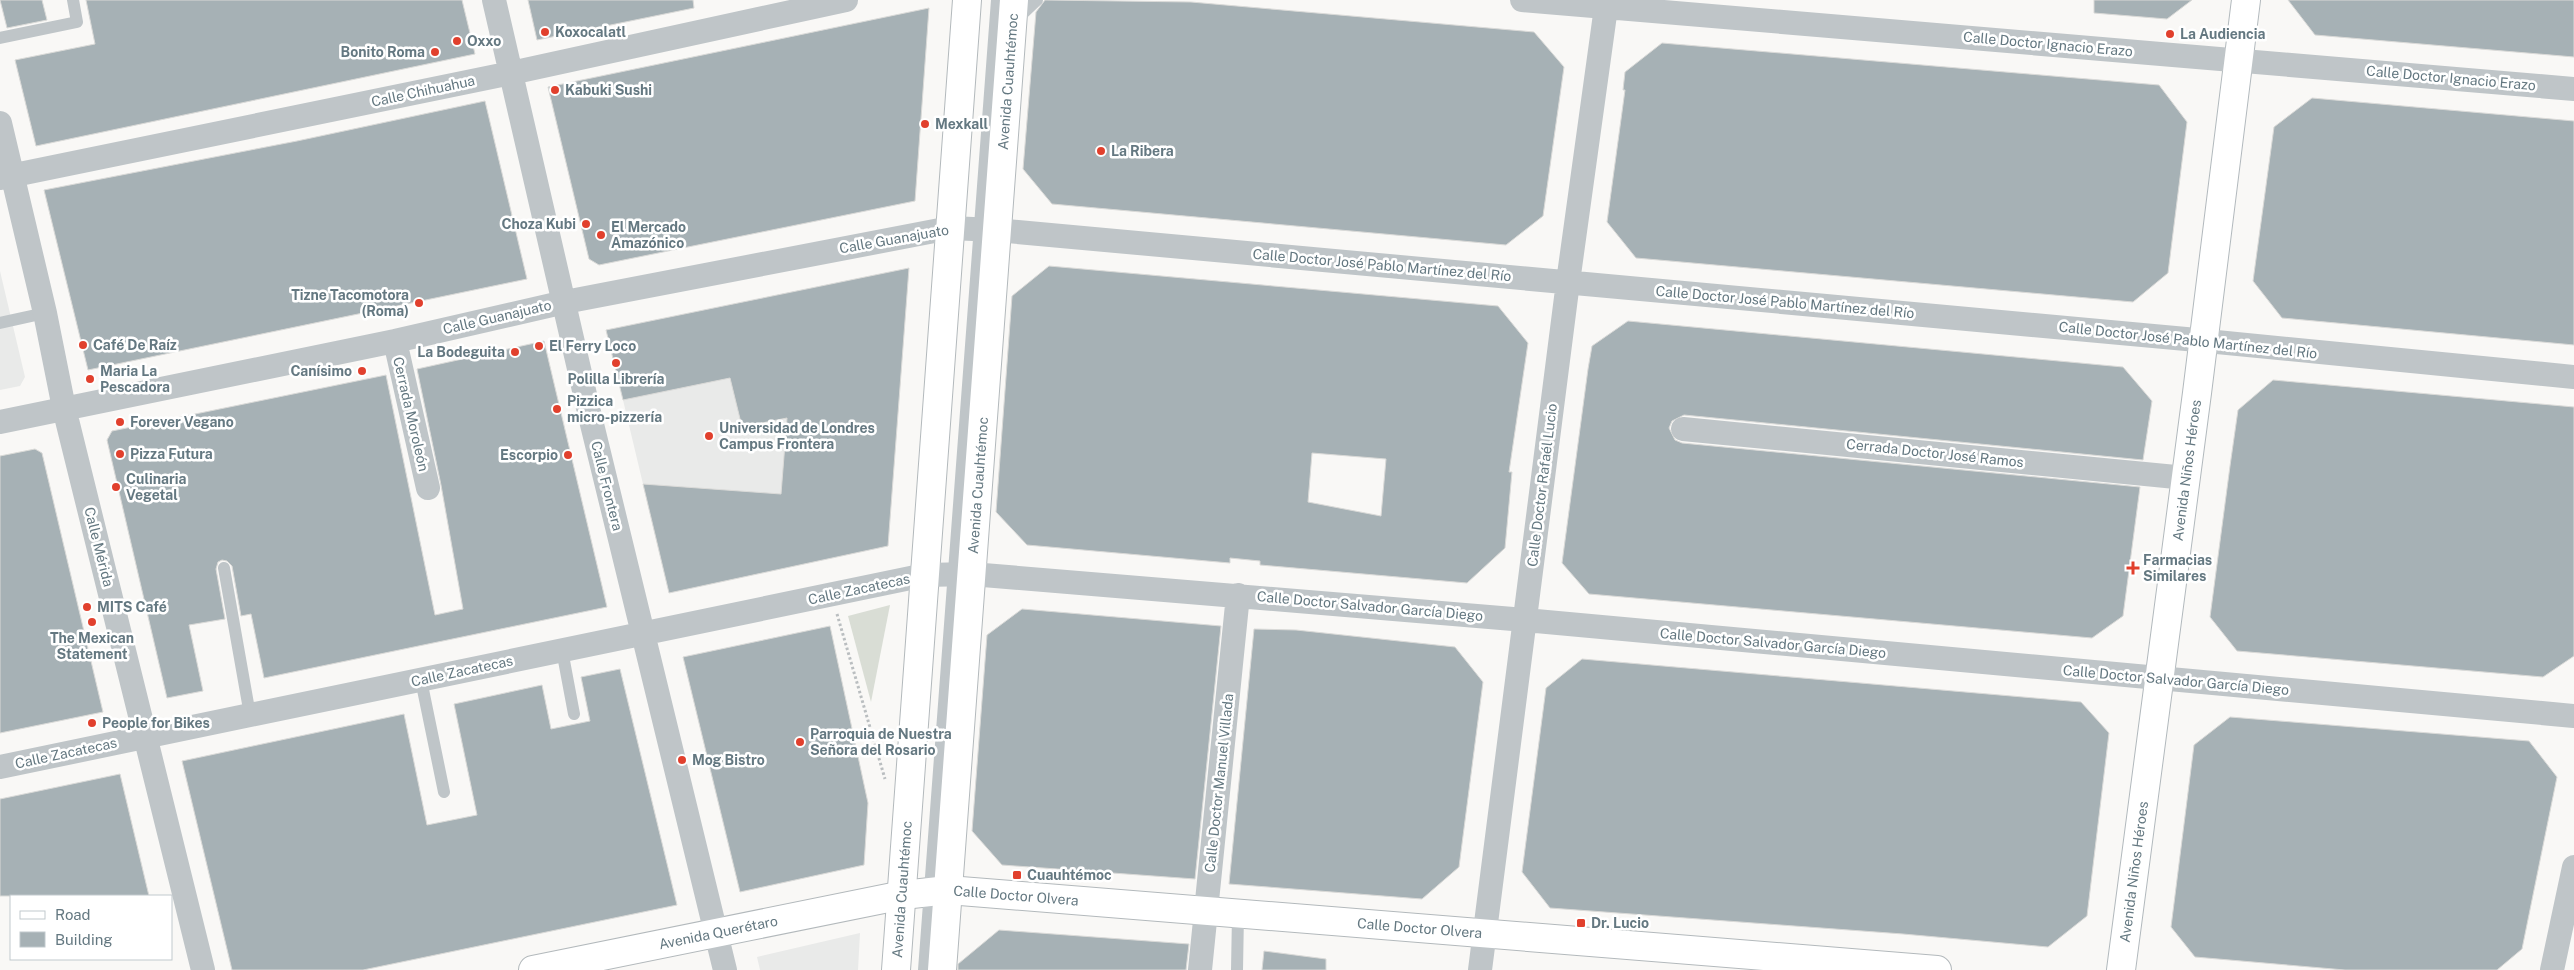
<svg xmlns="http://www.w3.org/2000/svg" width="2574" height="970" viewBox="0 0 2574 970" font-family="'Public Sans',sans-serif">
  <rect width="100%" height="100%" fill="#f9f8f6"/>
  <path fill="#e9eae9" d="M 0,271 L 25,377 L 20,386 L 0,390 Z
    M 730,378 L 742,427 L 787,418 L 781,494 L 643,484 L 623,400 Z
    M 860,933 L 858,970 L 760,970 L 757,957 Z"/>
  <path fill="#d9ddd5" d="M 890,605 L 871,702 L 848,616 Z"/>
  <path fill="#a6b1b5" stroke="#dadad8" fill-rule="evenodd" d="M 0,0 L 42,0 L 47,20 L 7,28 Z
    M 86,0 L 462,0 L 475,54 L 36,146 L 15,60 L 95,44 Z
    M 528,0 L 693,0 L 694,8 L 537,40 Z
    M 1045,0 L 1191,2 L 1534,32 L 1564,67 L 1543,216 L 1506,245 L 1052,204 L 1023,169 L 1036,12 Z
    M 2094,0 L 2192,0 L 2167,19 L 2094,13 Z
    M 2288,0 L 2574,0 L 2574,57 L 2315,35 Z
    M 929,8 L 915,201 L 599,265 L 589,259 L 548,87 Z
    M 1662,43 L 2159,85 L 2187,122 L 2168,273 L 2133,302 L 1636,258 L 1607,222 L 1625,90 L 1623,90 L 1625,72 Z
    M 2312,98 L 2574,121 L 2574,345 L 2282,318 L 2253,281 L 2274,127 Z
    M 485,101 L 527,279 L 88,370 L 44,190 L 297,141 Z
    M 1049,266 L 1498,306 L 1528,343 L 1509,472 L 1512,472 L 1505,548 L 1467,583 L 1260,565 L 1260,561 L 1230,558 L 1230,563 L 1027,545 L 996,512 L 1012,296 ZM 1312,453 L 1386,459 L 1381,516 L 1308,502 Z
    M 909,268 L 888,546 L 669,593 L 643,484 L 781,494 L 787,418 L 742,427 L 730,378 L 623,400 L 606,330 Z
    M 1628,321 L 2123,367 L 2152,401 L 2143,460 L 1684,415 L 1672,421 L 1669,428 L 1675,440 L 1682,443 L 2140,487 L 2123,616 L 2092,638 L 1589,594 L 1562,563 L 1588,369 L 1592,346 Z
    M 544,341 L 607,607 L 264,678 L 251,614 L 241,616 L 232,566 L 227,561 L 222,560 L 218,562 L 216,569 L 225,619 L 189,625 L 203,691 L 167,698 L 107,440 L 112,431 L 386,375 L 435,615 L 463,609 L 441,485 L 417,369 Z
    M 2273,380 L 2574,407 L 2574,656 L 2543,677 L 2237,651 L 2210,617 L 2230,466 L 2238,410 Z
    M 35,449 L 42,453 L 103,712 L 0,733 L 0,456 Z
    M 1022,609 L 1221,626 L 1195,879 L 1002,865 L 972,831 L 987,635 Z
    M 830,626 L 868,803 L 864,865 L 740,892 L 683,657 Z
    M 1254,629 L 1296,630 L 1455,647 L 1483,682 L 1459,867 L 1422,899 L 1229,884 Z
    M 1582,659 L 2081,702 L 2109,733 L 2087,916 L 2048,947 L 1903,934 L 1550,908 L 1522,872 L 1546,688 Z
    M 620,669 L 677,905 L 363,970 L 232,970 L 182,761 L 404,714 L 427,825 L 477,815 L 454,704 L 542,685 L 551,729 L 590,721 L 581,677 Z
    M 2230,717 L 2529,741 L 2557,777 L 2522,949 L 2497,970 L 2345,970 L 2195,957 L 2171,927 L 2194,745 Z
    M 120,774 L 149,896 L 0,896 L 0,799 Z
    M 999,930 L 1189,944 L 1186,970 L 958,970 L 958,964 Z
    M 1264,951 L 1326,959 L 1326,970 L 1262,970 Z"/>
  <g fill="none" stroke-linecap="round" stroke-linejoin="round">
    <defs>
      <g id="secondary">
        <path id="s1" d="M 2121,970 L 2197,393 L 2246,0"/>
      </g>
      <g id="primary">
        <path id="s2" d="M 533,970 L 903,895 L 948,890 L 1937,970"/>
        <path id="s3" d="M 896,970 L 967,0"/>
        <path id="s4" d="M 942,970 L 1014,0"/>
      </g>
    </defs>
    <use href="#secondary" stroke="#b2b9bd" stroke-width="30"/>
    <use href="#primary" stroke="#b3b9bc" stroke-width="30"/>
    <path stroke="#babec0" stroke-width="3" stroke-dasharray="2.5 2.5" stroke-linecap="butt" d="M 837,614 L 885,779"/>
    <path stroke="#bfc5c8" stroke-width="12" d="M 1016,20 L 1037,0
      M 0,38 L 77,22 L 73,0
      M 0,323 L 45,313
      M 224,568 L 250,715
      M 562,650 L 574,714
      M 421,680 L 444,792
      M 924,970 L 997,0
      M 1237,970 L 1238,914"/>
    <path stroke="#bfc5c8" stroke-width="24" d="M 494,0 L 589,412 L 725,970
      M 1522,0 L 2574,89
      M 0,123 L 45,313 L 64,408 L 203,970
      M 0,178 L 511,73 L 846,0
      M 395,341 L 428,488
      M 0,422 L 395,341 L 565,302 L 950,228 L 996,230 L 2186,339 L 2574,377
      M 1683,429 L 2186,478
      M 0,767 L 925,575 L 971,574 L 1525,620 L 2574,716
      M 1200,970 L 1238,595
      M 1480,970 L 1568,282 L 1607,0
      M 2552,970 L 2574,867"/>
    <use href="#secondary" stroke="#fff" stroke-width="28"/>
    <use href="#primary" stroke="#fff" stroke-width="28"/>
  </g>
  <g fill="#e1402d" stroke="#fff" stroke-width="2">
    <circle cx="545" cy="32" r="5"/>
    <circle cx="2170" cy="34" r="5"/>
    <circle cx="457" cy="41" r="5"/>
    <circle cx="435" cy="52" r="5"/>
    <circle cx="555" cy="90" r="5"/>
    <circle cx="925" cy="124" r="5"/>
    <circle cx="1101" cy="151" r="5"/>
    <circle cx="586" cy="224" r="5"/>
    <circle cx="601" cy="235" r="5"/>
    <circle cx="419" cy="303" r="5"/>
    <circle cx="83" cy="345" r="5"/>
    <circle cx="539" cy="346" r="5"/>
    <circle cx="515" cy="352" r="5"/>
    <circle cx="616" cy="363" r="5"/>
    <circle cx="362" cy="371" r="5"/>
    <circle cx="90" cy="379" r="5"/>
    <circle cx="557" cy="409" r="5"/>
    <circle cx="120" cy="422" r="5"/>
    <circle cx="709" cy="436" r="5"/>
    <circle cx="120" cy="454" r="5"/>
    <circle cx="568" cy="455" r="5"/>
    <circle cx="116" cy="487" r="5"/>
    <path d="M2130.5 560.5h5v5h5v5h-5v5h-5v-5h-5v-5h5z"/>
    <circle cx="87" cy="607" r="5"/>
    <circle cx="92" cy="622" r="5"/>
    <circle cx="92" cy="723" r="5"/>
    <circle cx="800" cy="742" r="5"/>
    <circle cx="682" cy="760" r="5"/>
    <rect x="1012" y="870" width="10" height="10" rx="2.5"/>
    <rect x="1576" y="918" width="10" height="10" rx="2.5"/>
  </g>
  <g text-anchor="middle" stroke-width="5" stroke-linejoin="round" paint-order="stroke">
    <g font-size="14" font-weight="bold" fill="#647881" stroke="#fff" text-anchor="start">
      <text x="555" y="37">Koxocalatl</text>
      <text x="2180" y="39">La Audiencia</text>
      <text x="467" y="46">Oxxo</text>
      <text x="425" y="57" text-anchor="end">Bonito Roma</text>
      <text x="565" y="95">Kabuki Sushi</text>
      <text x="935" y="129">Mexkall</text>
      <text x="1111" y="156">La Ribera</text>
      <text x="576" y="229" text-anchor="end">Choza Kubi</text>
      <text x="611" y="232">El Mercado<tspan x="611" dy="16">Amazónico</tspan></text>
      <text x="409" y="300" text-anchor="end">Tizne Tacomotora<tspan x="409" dy="16">(Roma)</tspan></text>
      <text x="93" y="350">Café De Raíz</text>
      <text x="549" y="351">El Ferry Loco</text>
      <text x="505" y="357" text-anchor="end">La Bodeguita</text>
      <text x="100" y="376">Maria La<tspan x="100" dy="16">Pescadora</tspan></text>
      <text x="352" y="376" text-anchor="end">Canísimo</text>
      <text x="616" y="384" text-anchor="middle">Polilla Librería</text>
      <text x="567" y="406">Pizzica<tspan x="567" dy="16">micro-pizzería</tspan></text>
      <text x="130" y="427">Forever Vegano</text>
      <text x="719" y="433">Universidad de Londres<tspan x="719" dy="16">Campus Frontera</tspan></text>
      <text x="130" y="459">Pizza Futura</text>
      <text x="558" y="460" text-anchor="end">Escorpio</text>
      <text x="126" y="484">Culinaria<tspan x="126" dy="16">Vegetal</tspan></text>
      <text x="2143" y="565">Farmacias<tspan x="2143" dy="16">Similares</tspan></text>
      <text x="97" y="612">MITS Café</text>
      <text x="92" y="643" text-anchor="middle">The Mexican<tspan x="92" dy="16">Statement</tspan></text>
      <text x="102" y="728">People for Bikes</text>
      <text x="810" y="739">Parroquia de Nuestra<tspan x="810" dy="16">Señora del Rosario</tspan></text>
      <text x="692" y="765">Mog Bistro</text>
      <text x="1027" y="880">Cuauhtémoc</text>
      <text x="1591" y="928">Dr. Lucio</text>
    </g>
    <g font-size="14" fill="#647881" stroke="#fff">
      <text transform="translate(2048 44) rotate(5)" y="5">Calle Doctor Ignacio Erazo</text>
      <text transform="translate(2451 78) rotate(5)" y="5">Calle Doctor Ignacio Erazo</text>
      <text dy="5" stroke="none"><textPath href="#s4" startOffset="891">Avenida Cuauhtémoc</textPath></text>
      <text transform="translate(423 91) rotate(-12)" y="5">Calle Chihuahua</text>
      <text transform="translate(894 239) rotate(-10)" y="5">Calle Guanajuato</text>
      <text transform="translate(1382 265) rotate(5)" y="5">Calle Doctor José Pablo Martínez del Río</text>
      <text transform="translate(1785 302) rotate(5)" y="5">Calle Doctor José Pablo Martínez del Río</text>
      <text transform="translate(497 317) rotate(-13)" y="5">Calle Guanajuato</text>
      <text transform="translate(2188 340) rotate(6)" y="5">Calle Doctor José Pablo Martínez del Río</text>
      <text transform="translate(411 414) rotate(77)" y="5">Cerrada Moroleón</text>
      <text transform="translate(1935 453) rotate(6)" y="5">Cerrada Doctor José Ramos</text>
      <text dy="5" stroke="none"><textPath href="#s1" startOffset="504">Avenida Niños Héroes</textPath></text>
      <text dy="5" stroke="none"><textPath href="#s4" startOffset="486">Avenida Cuauhtémoc</textPath></text>
      <text transform="translate(1542 485) rotate(-83)" y="5">Calle Doctor Rafaél Lucio</text>
      <text transform="translate(607 486) rotate(76)" y="5">Calle Frontera</text>
      <text transform="translate(99 547) rotate(76)" y="5">Calle Mérida</text>
      <text transform="translate(859 589) rotate(-12)" y="5">Calle Zacatecas</text>
      <text transform="translate(1370 606) rotate(5)" y="5">Calle Doctor Salvador García Diego</text>
      <text transform="translate(1773 643) rotate(5)" y="5">Calle Doctor Salvador García Diego</text>
      <text transform="translate(462 671) rotate(-12)" y="5">Calle Zacatecas</text>
      <text transform="translate(2176 680) rotate(5)" y="5">Calle Doctor Salvador García Diego</text>
      <text transform="translate(66 753) rotate(-12)" y="5">Calle Zacatecas</text>
      <text transform="translate(1219 783) rotate(-84)" y="5">Calle Doctor Manuel Villada</text>
      <text dy="5" stroke="none"><textPath href="#s1" startOffset="99">Avenida Niños Héroes</textPath></text>
      <text dy="5" stroke="none"><textPath href="#s3" startOffset="81">Avenida Cuauhtémoc</textPath></text>
      <text dy="5" stroke="none"><textPath href="#s2" startOffset="491">Calle Doctor Olvera</textPath></text>
      <text dy="5" stroke="none"><textPath href="#s2" startOffset="896">Calle Doctor Olvera</textPath></text>
      <text dy="5" stroke="none"><textPath href="#s2" startOffset="189">Avenida Querétaro</textPath></text>
    </g>
  </g>
  <rect x="10" y="895" width="162" height="65" fill="#ffffff" stroke="#c1c9cd"/>
  <rect x="20" y="911" width="25" height="8" fill="#ffffff" stroke="#c1c9cd"/>
  <text x="55" y="920" font-size="15" fill="#647881">Road</text>
  <rect x="20" y="932" width="25" height="15" fill="#a6b1b5" stroke="#c1c9cd"/>
  <text x="55" y="945" font-size="15" fill="#647881">Building</text>
</svg>
